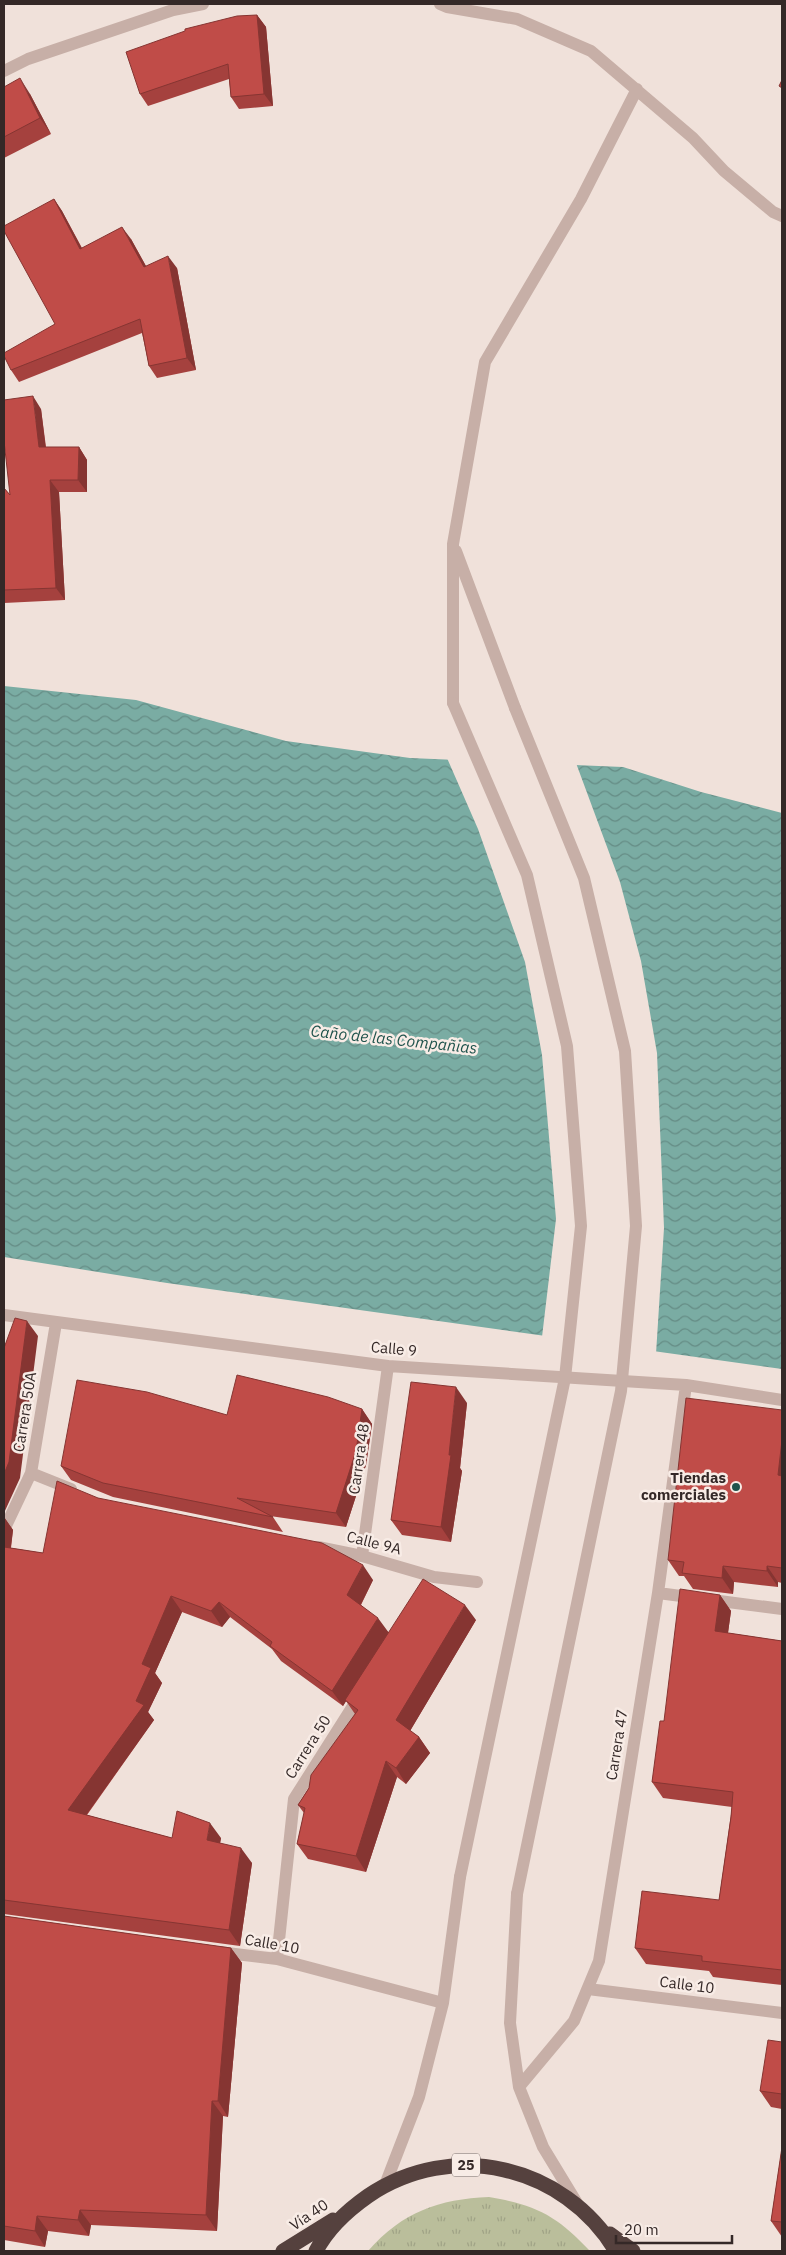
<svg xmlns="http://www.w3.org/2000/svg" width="786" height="2255" viewBox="0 0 786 2255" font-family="'IBM Plex Sans',sans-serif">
  <defs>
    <pattern id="grass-tufts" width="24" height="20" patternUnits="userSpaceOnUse" patternTransform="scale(1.25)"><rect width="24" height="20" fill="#babe9b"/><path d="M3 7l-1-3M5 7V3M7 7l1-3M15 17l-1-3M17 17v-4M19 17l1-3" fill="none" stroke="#a0a386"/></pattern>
    <pattern id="water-waves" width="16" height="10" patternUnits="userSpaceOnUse" patternTransform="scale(1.25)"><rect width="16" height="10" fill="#7aaca3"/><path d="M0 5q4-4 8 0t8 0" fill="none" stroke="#658c85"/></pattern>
  </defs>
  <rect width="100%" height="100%" fill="#f0e1da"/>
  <path fill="url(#grass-tufts)" d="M 489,2197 C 537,2205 557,2216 590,2251 L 368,2251 C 402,2212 439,2199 489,2197 Z"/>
  <path fill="url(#water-waves)" d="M 4,686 L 136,700 L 286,741 L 410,758 L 623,767 L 701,792 L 782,813 L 782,1369 L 167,1283 L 4,1257 Z"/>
  <path fill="#f0e1da" d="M 447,758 L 576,763 L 620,882 L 641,961 L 657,1053 L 664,1228 L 656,1354 L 542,1337 L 556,1219 L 542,1055 L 525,962 L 478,829 Z"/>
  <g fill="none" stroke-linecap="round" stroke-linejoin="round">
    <path stroke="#c7afa7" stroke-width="12" d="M 440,4 L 447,7 L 517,19 L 591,51 L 693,138 L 724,171 L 773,212 L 782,216
      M 4,71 L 28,59 L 173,10 L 203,4
      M 456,551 L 515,708
      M 453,703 L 453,544 L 485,362 L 581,199 L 637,89
      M 4,1315 L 388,1366 L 686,1385 L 782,1400
      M 31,1473 L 71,1489
      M 4,1530 L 31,1473 L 56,1323
      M 318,1547 L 362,1556 L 434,1577 L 477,1582
      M 362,1556 L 388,1366
      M 658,1593 L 782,1609
      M 517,1894 L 510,2023 L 519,2087 L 543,2147 L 577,2203
      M 219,1952 L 277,1959 L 443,2003
      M 277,1959 L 294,1799 L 360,1695
      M 588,1989 L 782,2013
      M 519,2087 L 574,2021 L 599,1961 L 658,1593 L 686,1385
      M 385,2185 L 419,2097 L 443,2003 L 460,1877"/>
    <path stroke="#55413e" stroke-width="15" d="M 610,2234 L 633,2251
      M 283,2251 L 333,2220
      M 316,2251 C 327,2230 348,2210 368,2196 C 452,2139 564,2165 616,2251"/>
    <path stroke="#c7afa7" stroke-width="12" d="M 453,703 L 527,875 L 567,1046 L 581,1226 L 565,1378 L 460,1877
      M 515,708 L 584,878 L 625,1051 L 636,1226 L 621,1391 L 517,1894"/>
  </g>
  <path fill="#a5413e" d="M 257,15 L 266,27 L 273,106 L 239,109 L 231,97 L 229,79 L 148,106 L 140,94 Z
    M 4,87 L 30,94 L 51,134 L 4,158 Z
    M 54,199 L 62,211 L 82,248 L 131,239 L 146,266 L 177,268 L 196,370 L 157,378 L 149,366 L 142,333 L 19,382 L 11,370 L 55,324 Z
    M 41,409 L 46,447 L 79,447 L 87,460 L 87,492 L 59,492 L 65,600 L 4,603 L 4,488 L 10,495 Z
    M 467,1403 L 460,1468 L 462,1471 L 451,1542 L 402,1535 L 391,1520 Z
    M 362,1409 L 372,1424 L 366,1465 L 346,1527 L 270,1516 L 273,1517 L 283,1532 L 113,1497 L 71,1480 L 61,1466 L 227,1415 Z
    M 782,1410 L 782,1583 L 778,1582 L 778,1587 L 734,1582 L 733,1594 L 693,1589 L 684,1576 L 679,1576 L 668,1560 Z
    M 98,1498 L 373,1580 L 361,1605 L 389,1633 L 476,1620 L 410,1731 L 419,1737 L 430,1753 L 406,1784 L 397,1777 L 366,1872 L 308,1859 L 297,1844 L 304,1813 L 298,1805 L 355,1714 L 346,1701 L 343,1706 L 281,1661 L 272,1649 L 230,1617 L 222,1627 L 182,1612 L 155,1673 L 162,1683 L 148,1712 L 154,1720 L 87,1815 L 172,1838 L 221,1838 L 220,1843 L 252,1863 L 240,1946 L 4,1914 L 4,1517 L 13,1530 L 11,1548 L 43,1553 Z
    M 720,1595 L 731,1611 L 728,1633 L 782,1641 L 782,1985 L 713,1977 L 709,1971 L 646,1964 L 635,1948 L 719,1900 L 732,1807 L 663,1798 L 652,1782 L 664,1721 Z
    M 4,1916 L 231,1948 L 242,1963 L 228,2117 L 223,2116 L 217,2231 L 91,2225 L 89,2236 L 48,2231 L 45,2247 L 4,2240 Z
    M 782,2042 L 782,2109 L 771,2107 L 760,2091 Z
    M 782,2147 L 782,2237 L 771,2221 Z"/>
  <path fill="#863532" d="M 257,15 L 266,27 L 273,106 L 264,94 Z
    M 20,78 L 30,94 L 51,134 L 40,118 Z
    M 54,199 L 62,211 L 89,262 L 80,249 Z
    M 122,227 L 131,239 L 153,279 L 144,267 Z
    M 168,256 L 177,268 L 196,370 L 187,358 Z
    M 33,396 L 41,409 L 47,459 L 39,447 Z
    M 79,447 L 87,460 L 87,492 L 78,480 Z
    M 50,480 L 59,492 L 65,600 L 56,588 Z
    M 27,1321 L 38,1336 L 20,1478 L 4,1513 L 4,1474 Z
    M 456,1387 L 467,1403 L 460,1468 L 462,1471 L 451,1542 L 441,1527 Z
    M 362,1409 L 372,1424 L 366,1465 L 346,1527 L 336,1513 Z
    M 782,1440 L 782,1481 L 778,1475 Z
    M 4,1517 L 13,1530 L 9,1561 L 4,1554 Z
    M 363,1565 L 373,1580 L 358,1610 L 347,1595 Z
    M 723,1566 L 734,1582 L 733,1594 L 722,1578 Z
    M 767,1566 L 778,1582 L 778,1587 L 767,1571 Z
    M 720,1595 L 731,1611 L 726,1647 L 715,1631 Z
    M 171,1596 L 182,1612 L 155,1673 L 162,1683 L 148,1712 L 154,1720 L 79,1825 L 68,1810 L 136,1701 L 142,1664 Z
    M 219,1602 L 230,1617 L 222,1627 L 211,1611 Z
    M 465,1605 L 476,1620 L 407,1736 L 396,1720 Z
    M 378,1618 L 389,1633 L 343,1706 L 332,1691 Z
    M 419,1737 L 430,1753 L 406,1784 L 396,1768 Z
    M 386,1761 L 397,1777 L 366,1872 L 356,1856 Z
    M 210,1823 L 221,1838 L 218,1855 L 207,1840 Z
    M 241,1848 L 252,1863 L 240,1946 L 229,1930 Z
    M 231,1948 L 242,1963 L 228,2117 L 218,2101 Z
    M 212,2101 L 223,2116 L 217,2231 L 206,2215 Z
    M 80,2210 L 91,2225 L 89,2236 L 78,2220 Z
    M 37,2216 L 48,2231 L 45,2247 L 35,2231 Z"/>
  <path fill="#c04c48" stroke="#863532" d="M 257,15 L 264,94 L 231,97 L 228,64 L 140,94 L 126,52 L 185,31 L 185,29 L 237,16 Z
    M 20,78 L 40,118 L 4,137 L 4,87 Z
    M 782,80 L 782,88 L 779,86 Z
    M 54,199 L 80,249 L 122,227 L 144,267 L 168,256 L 187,358 L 149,366 L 140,319 L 11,370 L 4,356 L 4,353 L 55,324 L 4,231 L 4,226 Z
    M 33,396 L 39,447 L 79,447 L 78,480 L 50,480 L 56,588 L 4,590 L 4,488 L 10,495 L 4,441 L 4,400 Z
    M 15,1318 L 27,1321 L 9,1462 L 4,1474 L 4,1348 Z
    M 237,1375 L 328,1397 L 362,1409 L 356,1451 L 336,1513 L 237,1498 L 273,1517 L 103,1483 L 61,1466 L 77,1380 L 147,1392 L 227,1415 Z
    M 411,1382 L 456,1387 L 449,1455 L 451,1455 L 441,1527 L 391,1520 Z
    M 686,1398 L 782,1410 L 782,1440 L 778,1475 L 782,1476 L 782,1568 L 767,1566 L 767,1571 L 723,1566 L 722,1578 L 682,1573 L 684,1562 L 668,1560 Z
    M 57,1481 L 98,1498 L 322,1543 L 363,1565 L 347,1595 L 378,1618 L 332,1691 L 270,1646 L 272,1642 L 219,1602 L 211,1611 L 171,1596 L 142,1664 L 151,1668 L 136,1701 L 144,1705 L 68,1810 L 172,1838 L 177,1811 L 210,1823 L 207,1840 L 241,1848 L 229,1930 L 4,1900 L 4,1547 L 43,1553 Z
    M 423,1579 L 465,1605 L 396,1720 L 419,1737 L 396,1768 L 386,1761 L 356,1856 L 297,1844 L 305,1808 L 298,1805 L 309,1788 L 311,1775 L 358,1710 L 345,1700 Z
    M 680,1589 L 720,1595 L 715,1631 L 782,1641 L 782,1970 L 702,1961 L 702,1956 L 635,1948 L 642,1891 L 719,1900 L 731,1817 L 733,1792 L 652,1782 L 660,1721 L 664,1721 Z
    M 4,1916 L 231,1948 L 218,2101 L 212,2101 L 206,2215 L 80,2210 L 78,2220 L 37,2216 L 35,2231 L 4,2226 Z
    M 768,2040 L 782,2042 L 782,2094 L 760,2091 Z
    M 782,2147 L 782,2222 L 771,2221 Z"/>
  <circle fill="#1f534c" stroke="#f8ece6" stroke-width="2" cx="736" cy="1487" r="5"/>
  <g text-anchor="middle" stroke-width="5" stroke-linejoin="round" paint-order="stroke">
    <rect fill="#f8ece6" stroke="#6f6360" stroke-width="1" x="452" y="2153.5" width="28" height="23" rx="4"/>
    <g font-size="14" font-weight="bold" fill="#342827">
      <text x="466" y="2170">25</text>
    </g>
    <g font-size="15" fill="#342827" stroke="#f8ece6">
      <text transform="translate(394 1349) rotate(5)" y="5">Calle 9</text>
      <text transform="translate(25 1412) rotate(-81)" y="5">Carrera 50A</text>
      <text transform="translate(359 1459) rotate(-82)" y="5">Carrera 48</text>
      <text transform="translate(374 1543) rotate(14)" y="5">Calle 9A</text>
      <text transform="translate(617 1745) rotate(-81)" y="5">Carrera 47</text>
      <text transform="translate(308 1747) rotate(-58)" y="5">Carrera 50</text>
      <text transform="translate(272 1944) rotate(10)" y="5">Calle 10</text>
      <text transform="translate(687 1985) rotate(7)" y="5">Calle 10</text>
      <text transform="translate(309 2215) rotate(-34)" y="5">Vía 40</text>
    </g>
    <g font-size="15" font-weight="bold" fill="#342827" stroke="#f8ece6" text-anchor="end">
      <text x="726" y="1483">Tiendas<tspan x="726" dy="17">comerciales</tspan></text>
    </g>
    <g font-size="16" font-style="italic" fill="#1f534c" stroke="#f8ece6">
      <text transform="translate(394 1039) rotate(6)" y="6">Caño de las Compañias</text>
    </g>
  </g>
  <rect width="786" height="2255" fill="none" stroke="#342827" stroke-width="10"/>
  <path d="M616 2235v8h116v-8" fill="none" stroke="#342827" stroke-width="2.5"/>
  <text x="624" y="2235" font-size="15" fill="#342827" stroke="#f8ece6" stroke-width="4" paint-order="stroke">20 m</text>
</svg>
